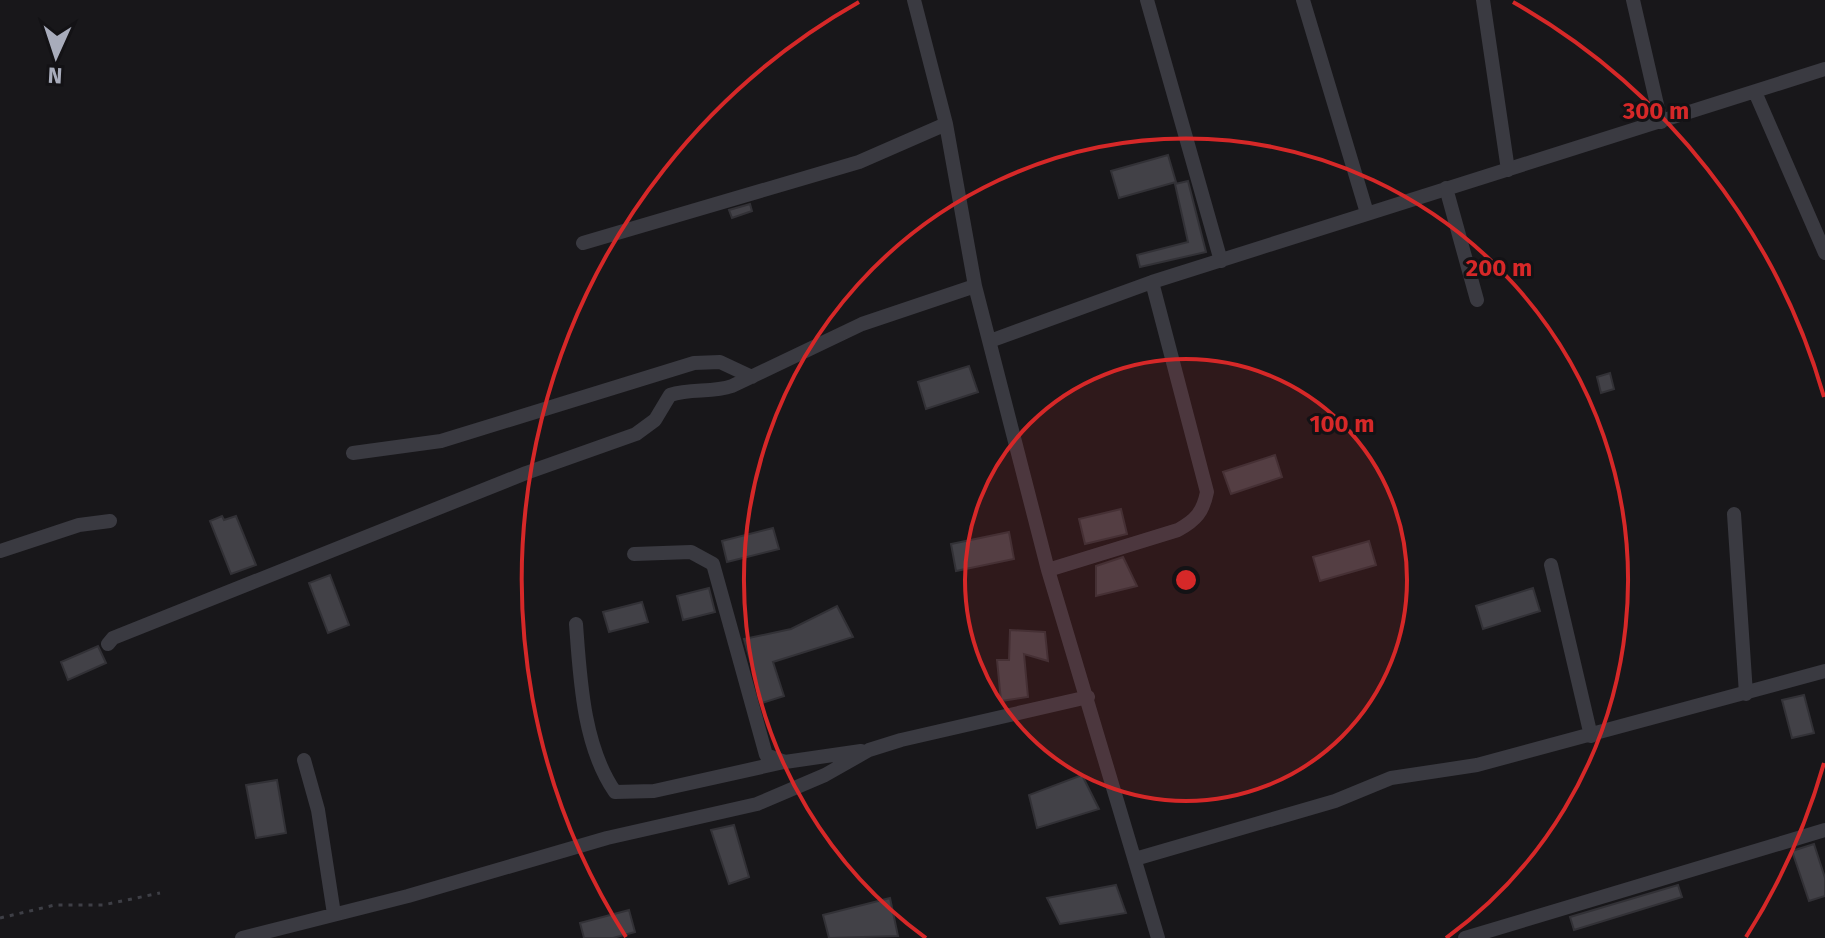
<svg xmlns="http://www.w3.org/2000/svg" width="1825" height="938" viewBox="0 0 1825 938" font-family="'Fira Sans',sans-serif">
  <rect width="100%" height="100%" fill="#18171a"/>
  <path fill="#424147" stroke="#323136" stroke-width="2" d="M 1168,155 L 1176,182 L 1119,198 L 1111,171 Z
    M 1188,181 L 1206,252 L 1140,267 L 1137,255 L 1188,242 L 1175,184 Z
    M 750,204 L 752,211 L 732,218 L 729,210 Z
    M 969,366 L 978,392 L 926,409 L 918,382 Z
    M 1610,373 L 1614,389 L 1601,393 L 1597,377 Z
    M 1275,455 L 1282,477 L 1231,494 L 1223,472 Z
    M 1121,509 L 1127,534 L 1085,544 L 1079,519 Z
    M 222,516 L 224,520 L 236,516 L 256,565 L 231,574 L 210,521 Z
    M 773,528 L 779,549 L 727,562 L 722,541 Z
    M 1009,532 L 1014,559 L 956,571 L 951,544 Z
    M 1369,541 L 1376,565 L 1320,581 L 1313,557 Z
    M 1123,557 L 1137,586 L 1096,596 L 1096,566 Z
    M 330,575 L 349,625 L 328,633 L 309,583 Z
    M 709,588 L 715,612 L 683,620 L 677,596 Z
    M 1533,588 L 1540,611 L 1483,629 L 1476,606 Z
    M 642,602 L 648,622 L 609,632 L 603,612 Z
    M 837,606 L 853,637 L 773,662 L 784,696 L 762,703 L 744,639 L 791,629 Z
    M 1010,630 L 1045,632 L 1048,661 L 1024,654 L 1028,697 L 1001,701 L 997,660 L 1009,660 Z
    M 98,646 L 106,663 L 68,680 L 61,662 Z
    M 1804,695 L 1814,733 L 1792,738 L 1782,700 Z
    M 1082,775 L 1099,809 L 1037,828 L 1029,795 Z
    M 277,780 L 286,833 L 256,838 L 246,785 Z
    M 734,825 L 749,877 L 729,884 L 711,830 Z
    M 1814,844 L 1825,878 L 1825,896 L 1809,901 L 1792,851 Z
    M 1116,885 L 1126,913 L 1060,924 L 1047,898 Z
    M 1678,885 L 1682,897 L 1574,930 L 1570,917 Z
    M 890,898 L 898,936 L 829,938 L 823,915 Z
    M 629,910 L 635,932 L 613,938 L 584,938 L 580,923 Z"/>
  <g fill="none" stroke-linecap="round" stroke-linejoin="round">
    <path stroke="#3e3f46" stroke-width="3" stroke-dasharray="4 6" stroke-linecap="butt" d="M 0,918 L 55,905 L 103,905 L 160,893"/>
    <path stroke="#3a3a41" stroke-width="14" d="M 914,0 L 946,124 L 975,286 L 1048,570 L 1158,938
      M 1147,0 L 1221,261
      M 1303,0 L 1367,213
      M 1483,0 L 1508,170
      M 1633,0 L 1661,122
      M 1755,92 L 1825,253
      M 1446,188 L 1477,300
      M 583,243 L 859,162 L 946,124
      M 990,341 L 1152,282 L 1825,69
      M 353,453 L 441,441 L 694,363 L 720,362 L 752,377
      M 1734,514 L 1746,694
      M 0,551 L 79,525 L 110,521
      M 634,554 L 691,552 L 713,564 L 766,755 L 785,762 L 861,751
      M 1551,565 L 1591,736
      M 1048,570 L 1178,530 C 1196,520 1203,512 1207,492 L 1152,282
      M 576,624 C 580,678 583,746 615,792 L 654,791 L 784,762
      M 108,644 L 113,638 L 526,473 L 636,434 L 655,420 L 670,395 C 691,388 712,393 732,386 L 862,324 L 975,286
      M 304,760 L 318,810 L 334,914
      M 1135,859 L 1335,801 L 1391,778 L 1477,765 L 1825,671
      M 242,938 L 408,896 L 607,838 L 757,804 L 825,775 L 869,750 L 901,740 L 1088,697
      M 1465,938 L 1825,830"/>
  </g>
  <circle cx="1186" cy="580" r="221" fill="#d62828" fill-opacity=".12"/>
  <g fill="none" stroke="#d62828" stroke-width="4">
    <circle cx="1186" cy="580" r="221"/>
    <path d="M926 938A442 442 0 1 1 1446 938"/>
    <path d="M1824 763A664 664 0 0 1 1746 937M626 937A664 664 0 0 1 859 2M1513 2A664 664 0 0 1 1824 397"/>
  </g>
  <circle cx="1186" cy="580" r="12" fill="#d62828" stroke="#131215" stroke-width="4"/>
  <g font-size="24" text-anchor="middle" font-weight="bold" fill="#d62828" stroke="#131215" stroke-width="6" stroke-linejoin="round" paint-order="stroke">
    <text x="1656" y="119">300 m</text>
    <text x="1499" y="276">200 m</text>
    <text x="1342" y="432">100 m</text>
  </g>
  <g transform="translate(56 56) rotate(183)" stroke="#131215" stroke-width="6" paint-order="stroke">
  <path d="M0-6L14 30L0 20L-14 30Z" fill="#a8acbb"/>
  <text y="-12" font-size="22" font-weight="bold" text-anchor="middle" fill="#a8acbb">N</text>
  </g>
</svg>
